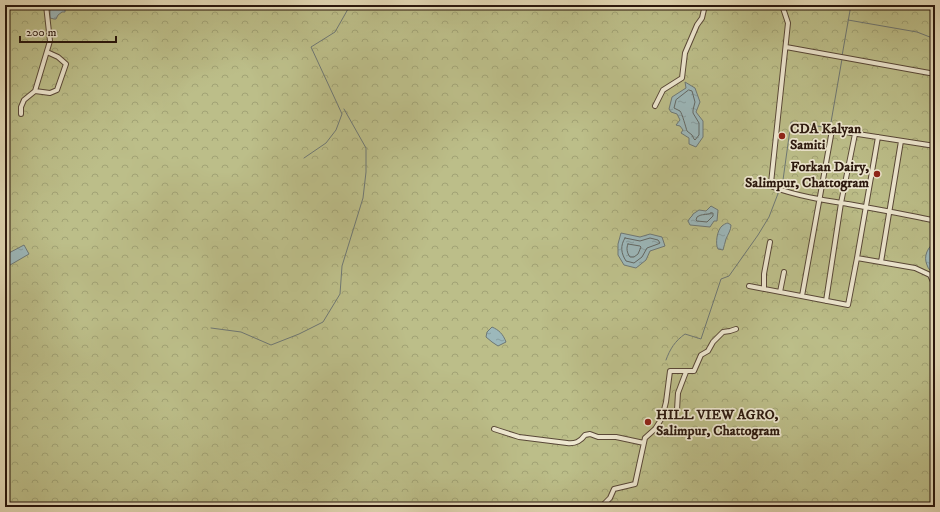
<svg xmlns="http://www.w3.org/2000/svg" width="940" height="512" viewBox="0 0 940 512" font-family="'IM FELL DW Pica',serif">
  <defs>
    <pattern id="forest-crowns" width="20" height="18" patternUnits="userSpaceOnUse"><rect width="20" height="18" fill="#bcbe89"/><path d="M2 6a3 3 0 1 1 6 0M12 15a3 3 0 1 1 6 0" fill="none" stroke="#a2a375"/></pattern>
    <pattern id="water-ripples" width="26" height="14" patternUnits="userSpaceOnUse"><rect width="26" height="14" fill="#9cb8bb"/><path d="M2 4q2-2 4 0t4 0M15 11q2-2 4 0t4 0" fill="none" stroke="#879da0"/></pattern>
  </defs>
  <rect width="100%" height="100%" fill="#e5dbb8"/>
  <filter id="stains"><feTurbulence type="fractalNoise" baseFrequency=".005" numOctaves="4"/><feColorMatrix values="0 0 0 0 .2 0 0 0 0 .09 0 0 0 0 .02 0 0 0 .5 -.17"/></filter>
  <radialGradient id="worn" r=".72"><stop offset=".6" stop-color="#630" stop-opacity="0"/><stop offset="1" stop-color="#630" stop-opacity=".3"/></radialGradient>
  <path fill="url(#forest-crowns)" stroke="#736a4b" d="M 5,5 L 935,5 L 935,507 L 5,507 Z"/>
  <path fill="url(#water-ripples)" stroke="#6e7875" d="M 50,5 L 65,5 L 65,12 L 62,12 L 58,15 L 56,19 L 54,19 L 50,18 Z
    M 685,82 L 695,88 L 700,102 L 696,112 L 703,121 L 703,137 L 696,147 L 689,144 L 689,138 L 681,133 L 683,130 L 680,126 L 676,125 L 680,120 L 677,114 L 671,112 L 669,109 L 672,97 L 686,88 Z
    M 711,206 L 718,210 L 717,221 L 714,221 L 710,227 L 690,225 L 688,221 L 690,218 L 692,216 L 693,214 L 699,210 L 706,211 Z
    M 728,223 L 731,225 C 731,230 728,234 726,239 C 725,243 724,246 723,250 L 718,249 C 715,244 717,230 722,226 C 723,225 726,223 728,223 Z
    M 621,233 L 640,237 L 650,234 L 662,237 L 665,246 L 650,251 L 646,260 L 636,268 L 624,265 L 618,255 L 618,244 Z
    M 935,242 L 935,275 C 932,272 928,269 927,265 C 923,256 928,247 935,242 Z
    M 24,245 L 29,254 L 5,268 L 5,255 Z
    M 492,327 C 499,330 503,334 506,342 L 498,346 L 492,342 L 486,337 L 487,332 Z"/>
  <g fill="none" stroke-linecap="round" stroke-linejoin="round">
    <path stroke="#636864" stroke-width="1" d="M 689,90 L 692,91 L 695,102 L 693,110 L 693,113 L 699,123 L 699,135 L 695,140 L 694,139 L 692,135 L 687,131 C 686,128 682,113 680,111 C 678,110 676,109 674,108 L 676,100 Z
      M 711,213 L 713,213 L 713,216 L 707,222 L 697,221 L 696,220 L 697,217 C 703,213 705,216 711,213 Z
      M 625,238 L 640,241 L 650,238 L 658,240 L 660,243 L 658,244 L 647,248 L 642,257 L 634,263 L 626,261 C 621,253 620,246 625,238 Z
      M 628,244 L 640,246 L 641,247 L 638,254 L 634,257 L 630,257 C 627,253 626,248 628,244 Z"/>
    <path stroke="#6e7875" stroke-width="1" d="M 848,20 L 917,32 L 935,39
      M 842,56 L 851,5
      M 304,158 L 326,143 L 336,130 L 342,114 L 311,47 L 335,32 L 348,9 L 348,5
      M 780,188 L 783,180 L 791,122 L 830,128 L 842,59
      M 211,328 L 241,332 L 271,345 L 299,334 L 323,322 L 340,294 L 342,266 L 363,198 L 366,172 L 366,148 L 344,109
      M 666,360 C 670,349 675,341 685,334 L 701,339 L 721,279 L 729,276 L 758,235 L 769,217 L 779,191"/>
    <defs>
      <path id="minor" d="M 724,5 L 730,6 L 734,5
        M 782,5 L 788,23 L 771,183 L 773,187 C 797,196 823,200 848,204 C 876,209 904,214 932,220 L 935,218
        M 786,47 L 935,74
        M 35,91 L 50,93 L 57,90 L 66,64 L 58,57 L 47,52
        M 655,106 L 663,90 L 682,78 L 685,53 L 697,25 L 702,18 L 705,5
        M 21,114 L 21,107 L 24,100 L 35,91 L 50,41 L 46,5
        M 857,258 L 878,137
        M 881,262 L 901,141
        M 749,286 L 848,305 L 857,258 L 915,268 L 930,275 L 935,286
        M 764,289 L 764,274 L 770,242
        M 780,292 L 784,272
        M 802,296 L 832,130 L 935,146
        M 826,301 L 841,203 L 855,134
        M 673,417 L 677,410 L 678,393 L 686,372
        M 494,429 L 519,437 L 567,443 C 575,444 580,442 585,435 L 590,434 L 598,437 L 616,437 L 644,443
        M 601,507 L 610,498 L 614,489 L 635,484 L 645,438 L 655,429 L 662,418 L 666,402 L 670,371 L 694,371 L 701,355 L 708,351 L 713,342 L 723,332 L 730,331 L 736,329"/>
    </defs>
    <use href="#minor" stroke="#594838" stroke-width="6"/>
    <use href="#minor" stroke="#eee8d1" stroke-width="4"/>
  </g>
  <g fill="#8f2418" stroke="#eee8d1" stroke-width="1.5">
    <circle cx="782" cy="136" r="4"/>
    <circle cx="877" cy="174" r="4"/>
    <circle cx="648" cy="422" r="4"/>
  </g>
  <g text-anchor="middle" stroke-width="3.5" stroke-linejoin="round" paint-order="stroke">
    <g font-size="14" font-weight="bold" fill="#2a170d" stroke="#eee8d1" text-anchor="start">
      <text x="790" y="133">CDA Kalyan<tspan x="790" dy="16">Samiti</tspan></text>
      <text x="869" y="171" text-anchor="end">Forkan Dairy,<tspan x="869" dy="16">Salimpur, Chattogram</tspan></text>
      <text x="656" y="419">HILL VIEW AGRO,<tspan x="656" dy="16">Salimpur, Chattogram</tspan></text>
    </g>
  </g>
  <rect width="940" height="512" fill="none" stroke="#e5dbb8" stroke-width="20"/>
  <rect x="6" y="6" width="928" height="500" fill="none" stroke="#2a170d" stroke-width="2"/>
  <rect x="10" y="10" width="920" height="492" fill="none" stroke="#2a170d"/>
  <path d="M20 36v6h96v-6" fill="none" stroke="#2a170d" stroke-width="2"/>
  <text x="26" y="36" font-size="12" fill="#2a170d" stroke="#eee8d1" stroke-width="3" paint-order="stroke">200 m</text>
  <rect width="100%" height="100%" filter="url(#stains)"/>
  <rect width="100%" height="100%" fill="url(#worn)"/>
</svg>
